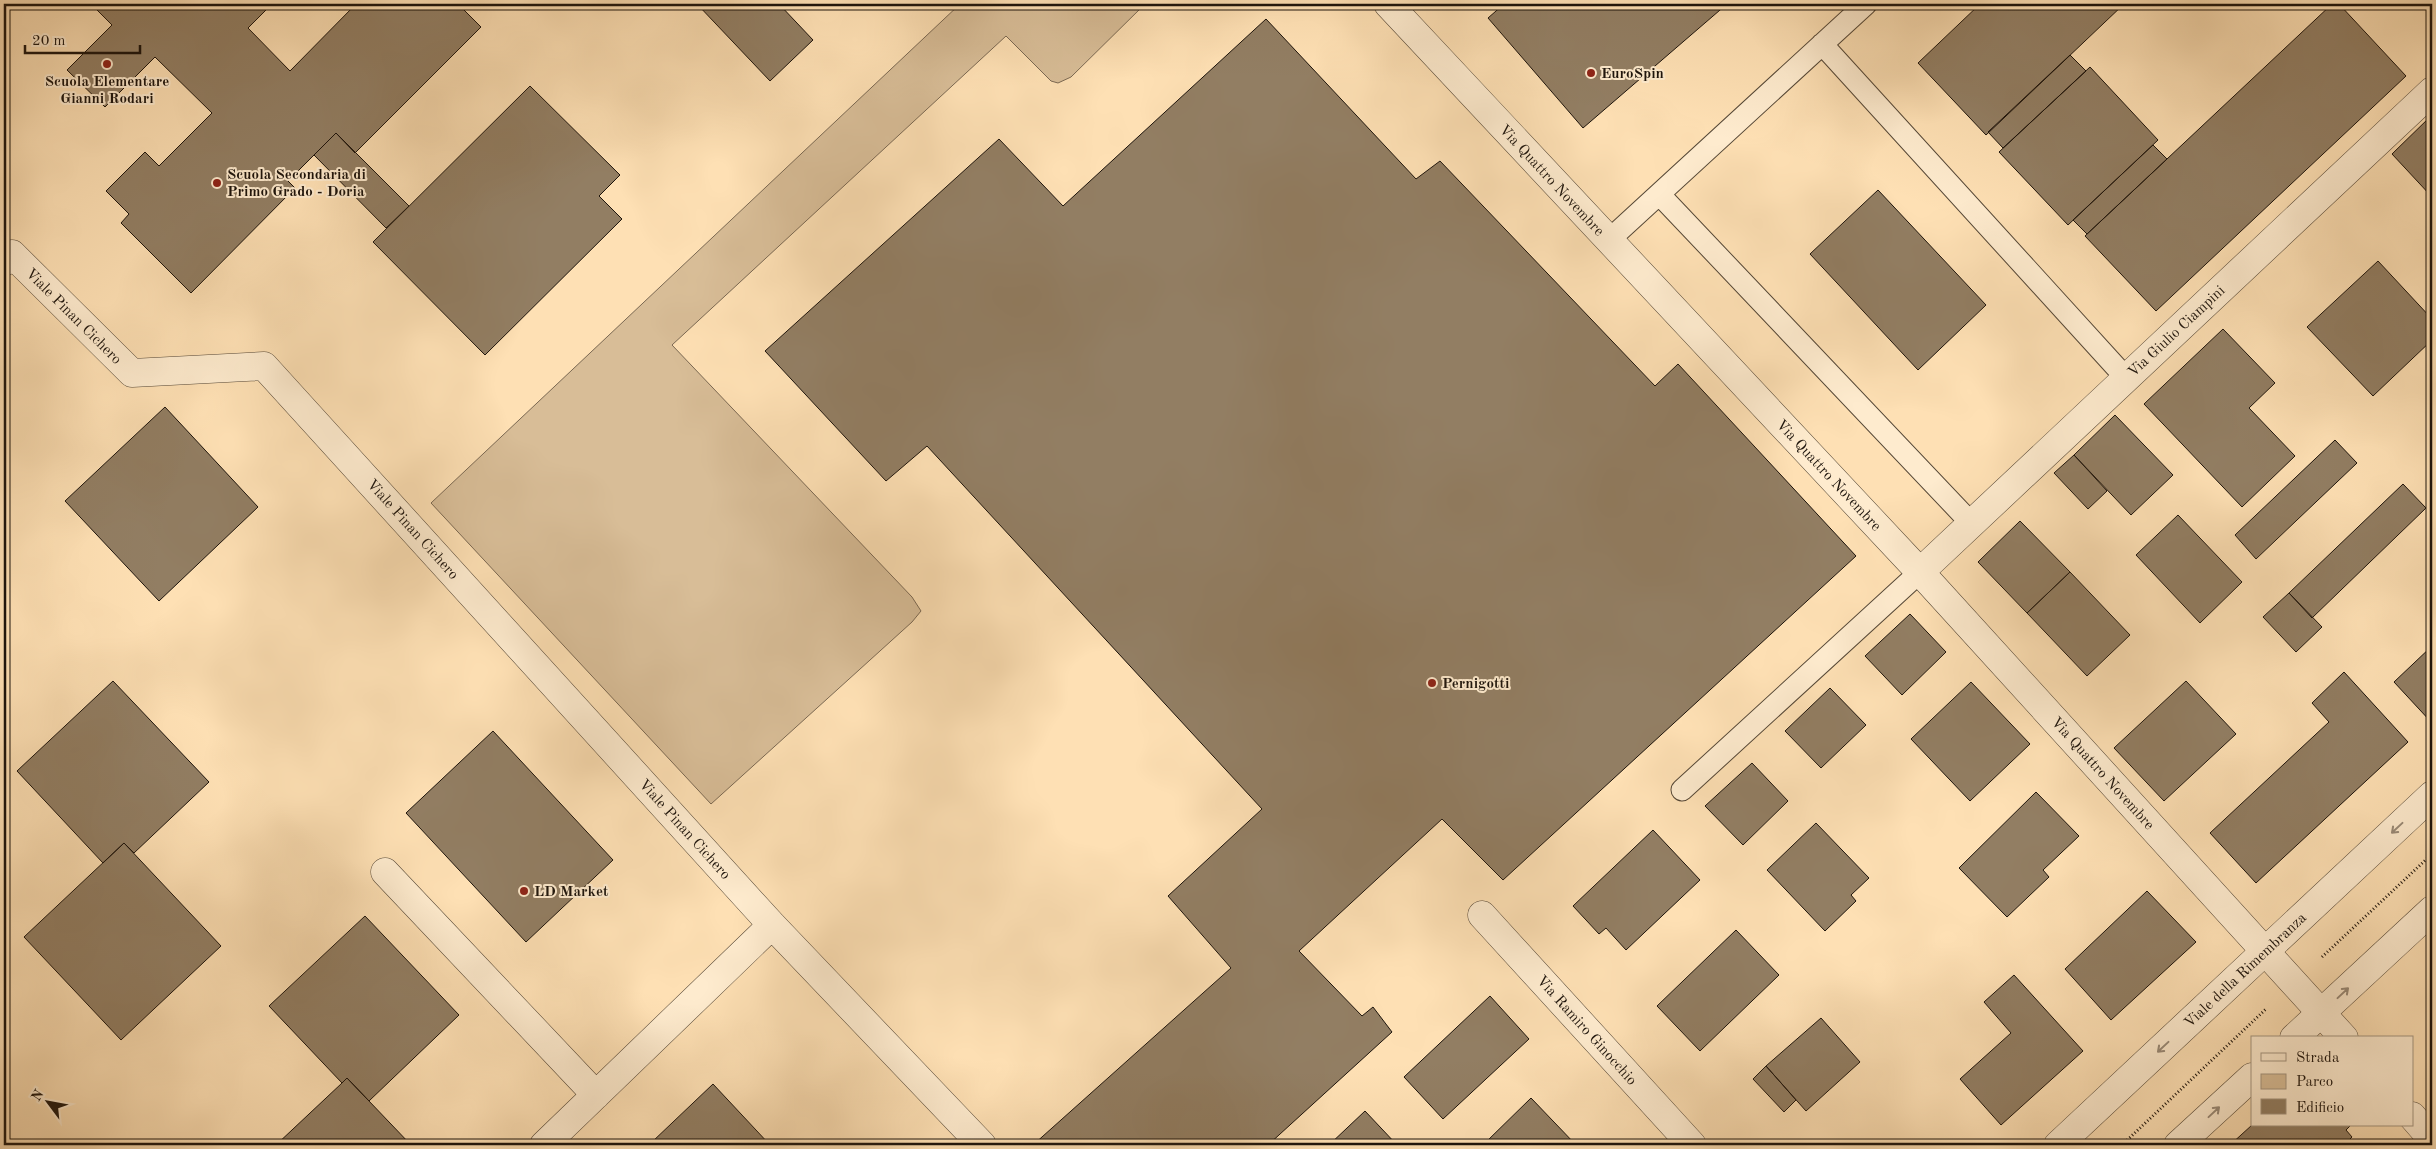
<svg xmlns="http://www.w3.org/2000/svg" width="2436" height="1149" viewBox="0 0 2436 1149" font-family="'Old Standard TT',serif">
  <rect width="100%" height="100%" fill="#fee0b4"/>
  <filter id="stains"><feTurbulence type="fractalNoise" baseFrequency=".004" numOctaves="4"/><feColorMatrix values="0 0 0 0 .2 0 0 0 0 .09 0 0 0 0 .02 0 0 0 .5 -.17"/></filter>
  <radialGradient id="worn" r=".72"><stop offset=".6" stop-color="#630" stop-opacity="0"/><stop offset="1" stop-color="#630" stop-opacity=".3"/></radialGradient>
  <path fill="#d8bd97" stroke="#7a6852" d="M 960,4 L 1145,4 L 1071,77 L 1058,83 L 1051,81 L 1006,36 L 672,345 L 912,597 L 921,611 L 912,622 L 711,804 L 431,503 Z"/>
  <path fill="#927e63" stroke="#1d140c" d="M 91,4 L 272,4 L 248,28 L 290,71 L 356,4 L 458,4 L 481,27 L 355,153 L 336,133 L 288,181 L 295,188 L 191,293 L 121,223 L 129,214 L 106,191 L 145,152 L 159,166 L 212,113 L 155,57 L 105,107 L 67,70 L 112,25 Z
    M 697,4 L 779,4 L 813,40 L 770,81 Z
    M 1504,4 L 1727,4 L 1583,128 L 1488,18 Z
    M 1980,4 L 2124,4 L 1986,135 L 1918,63 Z
    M 2332,4 L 2339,4 L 2406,76 L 2156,311 L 2085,236 Z
    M 1266,19 L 1416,179 L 1440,161 L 1655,386 L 1678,364 L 1856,556 L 1503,880 L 1442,819 L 1299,951 L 1362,1016 L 1373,1007 L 1392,1032 L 1268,1145 L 1033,1145 L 1231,968 L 1168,896 L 1262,809 L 927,446 L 886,481 L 765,351 L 999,139 L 1063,206 Z
    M 2070,55 L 2086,71 L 2003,148 L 1988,132 Z
    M 2090,67 L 2158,140 L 2068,225 L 1999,152 Z
    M 530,86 L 620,175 L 599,196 L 622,219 L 485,355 L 373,242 Z
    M 2432,115 L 2432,197 L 2392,154 Z
    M 336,133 L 409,206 L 386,228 L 314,155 Z
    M 2153,145 L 2167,159 L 2087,234 L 2073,220 Z
    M 1878,190 L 1986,305 L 1918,370 L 1810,254 Z
    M 2378,261 L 2432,319 L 2432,340 L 2373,396 L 2307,327 Z
    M 2223,329 L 2275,383 L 2249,408 L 2295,456 L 2242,507 L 2144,404 Z
    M 165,407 L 258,507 L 159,601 L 65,501 Z
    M 2115,415 L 2173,475 L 2131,515 L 2074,455 Z
    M 2335,440 L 2357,463 L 2256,559 L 2235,535 Z
    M 2074,455 L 2107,491 L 2088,509 L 2054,473 Z
    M 2403,484 L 2426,508 L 2312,618 L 2289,593 Z
    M 2178,515 L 2242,582 L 2200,623 L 2136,555 Z
    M 2020,521 L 2070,572 L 2027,613 L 1978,562 Z
    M 2070,572 L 2130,635 L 2087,676 L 2027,613 Z
    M 2289,593 L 2322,627 L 2296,652 L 2263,617 Z
    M 1910,614 L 1946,652 L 1902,695 L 1865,656 Z
    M 2432,646 L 2432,723 L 2394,682 Z
    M 2344,672 L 2408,742 L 2256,883 L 2210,833 L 2329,722 L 2312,703 Z
    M 113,681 L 209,782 L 134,853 L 124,843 L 103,863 L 17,771 Z
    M 2186,681 L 2236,734 L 2164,801 L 2114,748 Z
    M 1971,682 L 2030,744 L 1970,801 L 1911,739 Z
    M 1830,688 L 1866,725 L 1821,768 L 1785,731 Z
    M 493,731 L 613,860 L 526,942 L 406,813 Z
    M 1752,763 L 1788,801 L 1743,845 L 1705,806 Z
    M 2036,792 L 2079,836 L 2043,870 L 2049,877 L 2007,917 L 1959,868 Z
    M 1816,823 L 1869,878 L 1851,895 L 1856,901 L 1825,931 L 1767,870 Z
    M 1653,830 L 1700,880 L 1626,950 L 1606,928 L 1599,934 L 1573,906 Z
    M 124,843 L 221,946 L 121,1040 L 24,937 Z
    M 2147,891 L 2196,942 L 2111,1020 L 2065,969 Z
    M 365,916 L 459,1015 L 369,1101 L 347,1078 L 342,1083 L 269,1006 Z
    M 1736,930 L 1779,975 L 1700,1051 L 1657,1006 Z
    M 2014,975 L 2083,1051 L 2001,1125 L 1960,1079 L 2011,1033 L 1984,1002 Z
    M 1490,996 L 1529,1039 L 1443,1119 L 1404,1077 Z
    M 1821,1018 L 1860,1062 L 1806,1111 L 1766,1066 Z
    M 1766,1066 L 1796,1100 L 1784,1112 L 1753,1079 Z
    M 347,1078 L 411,1145 L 276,1145 L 342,1083 Z
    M 713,1084 L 770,1145 L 655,1145 L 652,1142 Z
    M 1531,1098 L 1576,1145 L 1487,1145 L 1485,1143 Z
    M 1365,1111 L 1397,1145 L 1329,1145 Z
    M 2252,1125 L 2351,1125 L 2346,1130 L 2352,1137 L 2344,1145 L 2230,1145 Z"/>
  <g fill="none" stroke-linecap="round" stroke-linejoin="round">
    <defs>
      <path id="service" d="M 1822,44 L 2126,378
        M 1659,194 L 1972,524
        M 1609,240 L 1866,4
        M 1682,790 L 1920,572"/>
      <path id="minor" d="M 1388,4 L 1920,572 L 2344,1038
        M 4,262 L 12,254 L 132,373 L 264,366 L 772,925 L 982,1145
        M 1920,572 L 2432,91
        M 385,872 L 596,1095
        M 1482,915 L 1692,1145
        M 2412,1116 L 2432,1139
        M 544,1145 L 772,925"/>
      <path id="tertiary" d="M 2294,1038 L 2432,910
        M 2058,1145 L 2432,795
        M 2178,1145 L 2252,1077"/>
    </defs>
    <use href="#service" stroke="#554736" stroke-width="23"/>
    <use href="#minor" stroke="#554736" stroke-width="29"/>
    <use href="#tertiary" stroke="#554736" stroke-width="29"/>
    <path stroke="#1d140c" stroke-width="3" stroke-dasharray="1 2.5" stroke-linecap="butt" d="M 2322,957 L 2432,854
      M 2122,1145 L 2267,1008"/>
    <use href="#service" stroke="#feebce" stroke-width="21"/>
    <use href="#minor" stroke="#feebce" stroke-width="28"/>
    <use href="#tertiary" stroke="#feebce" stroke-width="28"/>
  </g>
  <defs><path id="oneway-shaft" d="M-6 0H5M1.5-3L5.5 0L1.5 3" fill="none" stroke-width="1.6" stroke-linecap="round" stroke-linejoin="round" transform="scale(1.25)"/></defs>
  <g stroke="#998a77">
    <use href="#oneway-shaft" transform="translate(2397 828) rotate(137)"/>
    <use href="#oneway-shaft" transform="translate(2343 993) rotate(-43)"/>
    <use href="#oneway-shaft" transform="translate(2163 1047) rotate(137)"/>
    <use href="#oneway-shaft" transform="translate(2214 1112) rotate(-43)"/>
  </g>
  <g fill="#8f2418" stroke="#feebce" stroke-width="2">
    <circle cx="107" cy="64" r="5"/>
    <circle cx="1591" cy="73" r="5"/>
    <circle cx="217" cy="183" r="5"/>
    <circle cx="1432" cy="683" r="5"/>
    <circle cx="524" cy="891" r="5"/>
  </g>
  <g text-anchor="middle" stroke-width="4" stroke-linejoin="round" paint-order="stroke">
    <g font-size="15" font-weight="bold" fill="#1d140c" stroke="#feebce" text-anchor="start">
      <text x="1601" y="78">EuroSpin</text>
      <text x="107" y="86" text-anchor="middle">Scuola Elementare<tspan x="107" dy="17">Gianni Rodari</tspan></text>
      <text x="227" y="179">Scuola Secondaria di<tspan x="227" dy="17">Primo Grado - Doria</tspan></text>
      <text x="1442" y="688">Pernigotti</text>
      <text x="534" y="896">LD Market</text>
    </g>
    <g font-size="15" fill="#1d140c" stroke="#feebce">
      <text transform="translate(1552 180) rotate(47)" y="5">Via Quattro Novembre</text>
      <text transform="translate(74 316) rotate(45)" y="5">Viale Pinan Cichero</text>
      <text transform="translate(2176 331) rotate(-43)" y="5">Via Giulio Ciampini</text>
      <text transform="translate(1829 475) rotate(47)" y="5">Via Quattro Novembre</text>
      <text transform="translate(413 529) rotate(48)" y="5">Viale Pinan Cichero</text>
      <text transform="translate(2103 773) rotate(48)" y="5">Via Quattro Novembre</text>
      <text transform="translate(685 829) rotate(48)" y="5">Viale Pinan Cichero</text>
      <text transform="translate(2245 970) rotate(-43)" y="5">Viale della Rimembranza</text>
      <text transform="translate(1587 1030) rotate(48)" y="5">Via Ramiro Ginocchio</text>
    </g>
  </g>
  <rect width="2436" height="1149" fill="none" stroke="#fee0b4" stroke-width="20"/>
  <rect x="5" y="5" width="2426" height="1139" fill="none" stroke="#1d140c" stroke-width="2.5"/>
  <rect x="10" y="10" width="2416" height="1129" fill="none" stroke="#1d140c"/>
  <rect x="2251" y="1036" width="162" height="90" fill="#feebce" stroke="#a49580"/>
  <rect x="2261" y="1053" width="25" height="8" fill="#feebce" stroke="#a49580"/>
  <text x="2296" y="1062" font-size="15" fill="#1d140c">Strada</text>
  <rect x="2261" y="1074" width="25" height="15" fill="#d8bd97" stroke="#a49580"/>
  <text x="2296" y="1086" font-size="15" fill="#1d140c">Parco</text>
  <rect x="2261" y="1099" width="25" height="15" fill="#927e63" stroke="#a49580"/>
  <text x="2296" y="1112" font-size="15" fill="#1d140c">Edificio</text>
  <g transform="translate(48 1102) rotate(302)" stroke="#feebce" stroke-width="4" paint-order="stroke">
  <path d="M0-4L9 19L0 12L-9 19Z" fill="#1d140c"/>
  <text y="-8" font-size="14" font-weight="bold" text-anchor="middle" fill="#1d140c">N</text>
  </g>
  <path d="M25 45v8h115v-8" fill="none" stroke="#1d140c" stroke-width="2.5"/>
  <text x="32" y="45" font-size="15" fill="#1d140c" stroke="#feebce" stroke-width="4" paint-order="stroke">20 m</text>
  <rect width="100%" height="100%" filter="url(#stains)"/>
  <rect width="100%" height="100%" fill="url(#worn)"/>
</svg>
